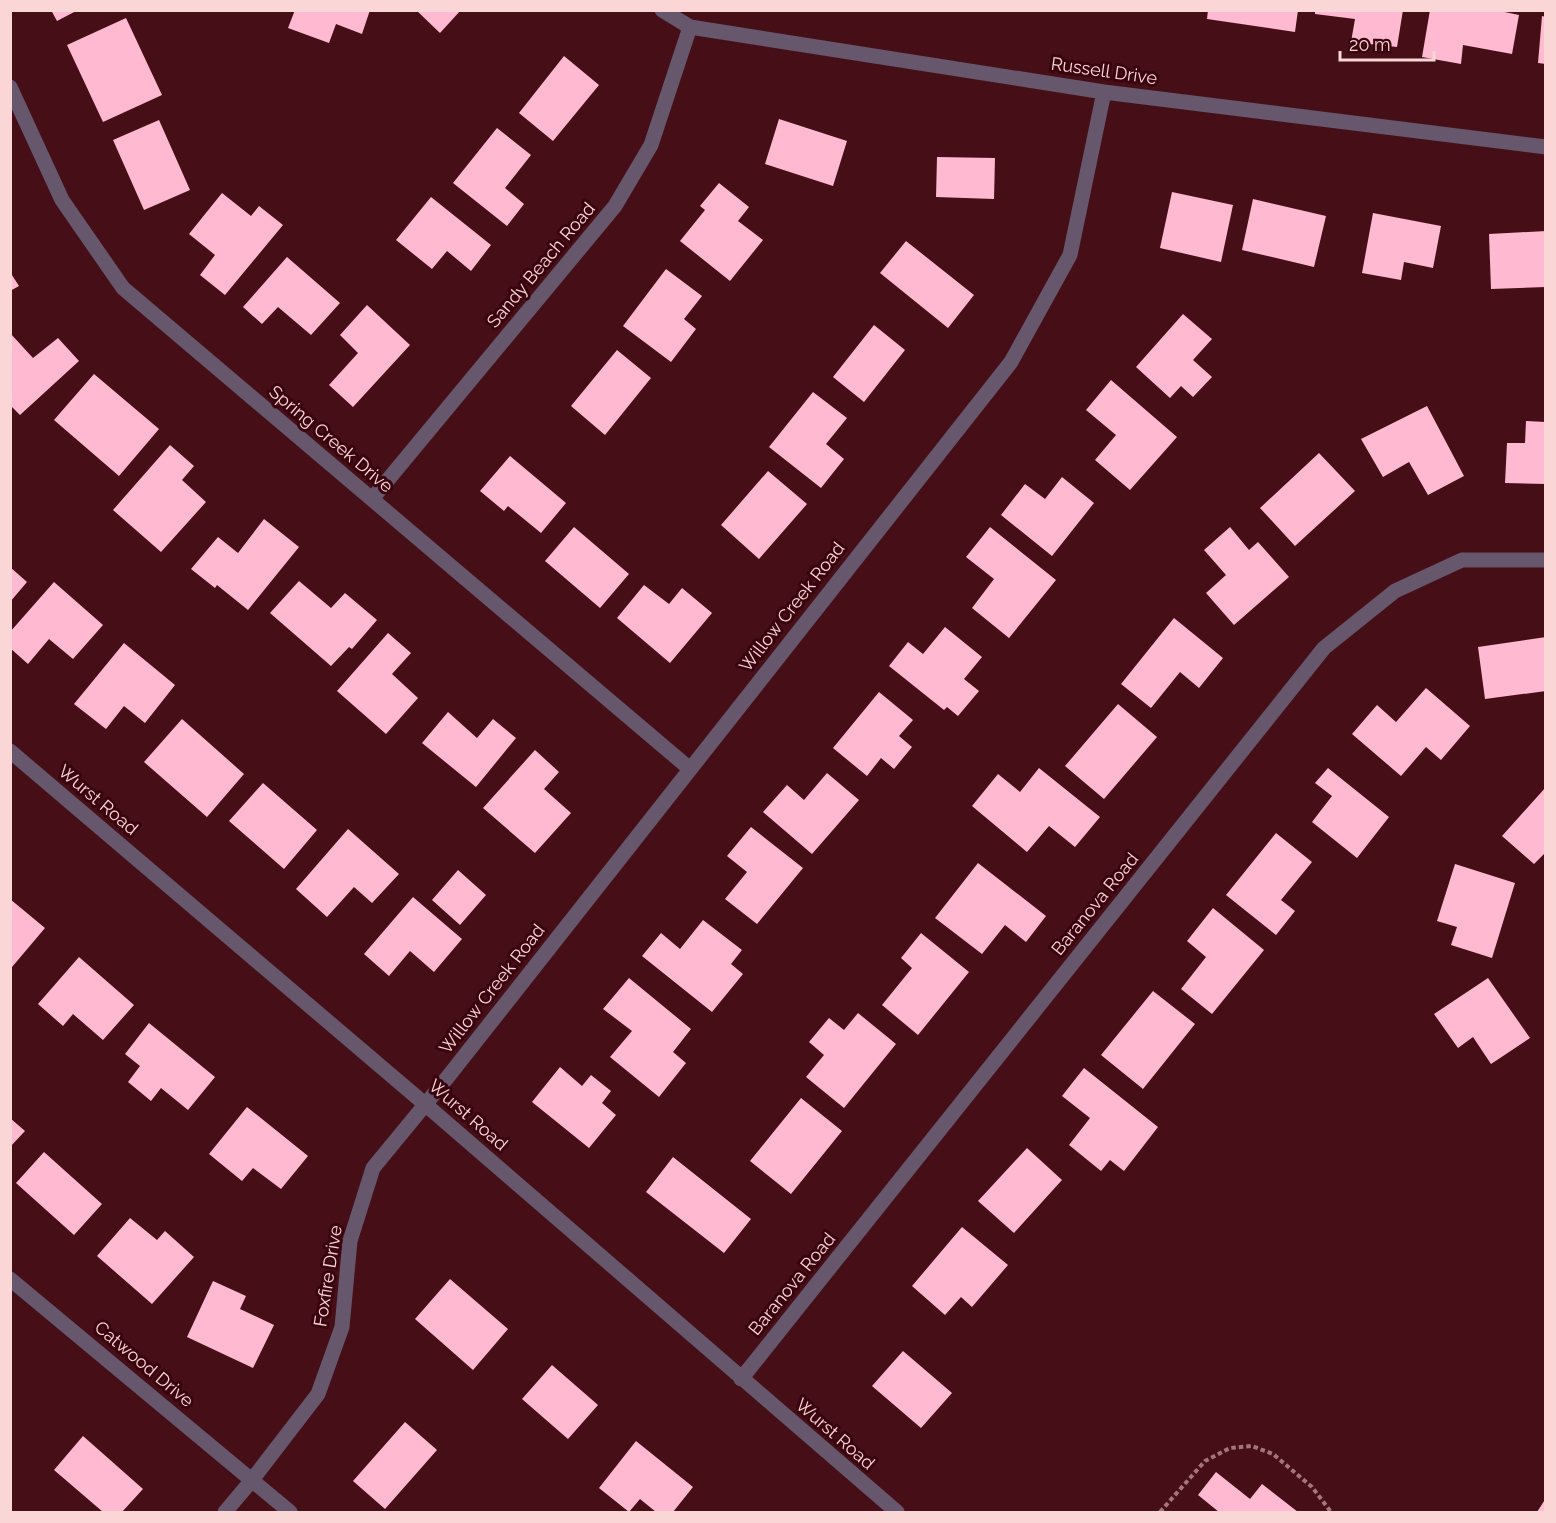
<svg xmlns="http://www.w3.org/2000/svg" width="1556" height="1523" viewBox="0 0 1556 1523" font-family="Raleway,sans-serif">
  <rect width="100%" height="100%" fill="#460f18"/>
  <path fill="#ffbad2" d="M 51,10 L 78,10 L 57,21 Z
    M 295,10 L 370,10 L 362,34 L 336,24 L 329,43 L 288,28 Z
    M 416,10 L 461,10 L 440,33 Z
    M 1208,10 L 1298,10 L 1295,32 L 1207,19 Z
    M 1315,10 L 1403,10 L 1397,47 L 1351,42 L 1355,19 L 1315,14 Z
    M 1430,10 L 1495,10 L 1519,15 L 1512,54 L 1463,45 L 1461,64 L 1422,57 Z
    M 1542,16 L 1546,17 L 1546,64 L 1538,63 Z
    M 126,18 L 162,95 L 103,122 L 67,45 Z
    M 564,56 L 599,85 L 553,141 L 519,113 Z
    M 779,119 L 847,141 L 833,186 L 765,164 Z
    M 159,120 L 190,190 L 144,210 L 113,140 Z
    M 497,128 L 531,155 L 505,188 L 524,204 L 507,226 L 453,183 Z
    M 937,157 L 995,158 L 994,199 L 936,197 Z
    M 719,183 L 749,207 L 738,221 L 763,240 L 730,281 L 680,241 L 705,210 L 700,206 Z
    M 1172,192 L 1233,205 L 1221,262 L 1160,248 Z
    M 222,193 L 251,216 L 259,206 L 283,225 L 225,295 L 200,275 L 215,255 L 189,234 Z
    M 431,197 L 491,245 L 471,271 L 447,251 L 432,269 L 396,240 Z
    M 1253,199 L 1326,216 L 1314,267 L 1242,250 Z
    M 1373,213 L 1441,226 L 1433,268 L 1404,262 L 1401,280 L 1362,273 Z
    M 1546,231 L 1546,287 L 1491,289 L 1489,234 Z
    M 906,241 L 974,295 L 948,328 L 880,273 Z
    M 287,257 L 340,303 L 311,335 L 278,307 L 262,324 L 243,307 Z
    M 666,269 L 702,296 L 684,319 L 696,329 L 671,362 L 623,326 Z
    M 10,272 L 19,286 L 10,291 Z
    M 367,305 L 410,345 L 353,407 L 329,385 L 358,353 L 340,335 Z
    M 1183,314 L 1212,339 L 1193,360 L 1212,377 L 1193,397 L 1181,386 L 1170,398 L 1136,367 Z
    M 874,325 L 905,350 L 864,402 L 833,377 Z
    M 10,333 L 33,358 L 58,338 L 79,361 L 20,415 L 10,405 Z
    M 617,350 L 651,378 L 605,435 L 571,406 Z
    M 94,374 L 159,429 L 119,476 L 54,420 Z
    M 1111,380 L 1177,437 L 1130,490 L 1095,460 L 1116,435 L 1086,410 Z
    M 813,392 L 847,418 L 826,444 L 844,459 L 821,488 L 769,447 Z
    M 1427,406 L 1464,476 L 1428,495 L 1409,462 L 1383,477 L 1361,439 Z
    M 1526,421 L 1546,422 L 1546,484 L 1505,483 L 1507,443 L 1525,443 Z
    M 170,445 L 194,466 L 182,480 L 206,502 L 161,552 L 113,510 Z
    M 1319,453 L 1355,491 L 1295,546 L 1260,508 Z
    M 510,456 L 566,503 L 541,533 L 508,506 L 504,511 L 480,491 Z
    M 768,471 L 807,504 L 759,559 L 721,525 Z
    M 1062,477 L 1094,503 L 1052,556 L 1001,515 L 1025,484 L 1045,499 Z
    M 264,519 L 299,547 L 248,610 L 217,585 L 215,588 L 191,569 L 218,537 L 238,553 Z
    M 574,527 L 629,574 L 600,608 L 545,561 Z
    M 990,527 L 1056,580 L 1009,638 L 972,608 L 994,579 L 966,557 Z
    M 1230,527 L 1249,550 L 1258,542 L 1289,577 L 1234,625 L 1206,593 L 1226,575 L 1204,550 Z
    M 10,567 L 27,582 L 10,602 Z
    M 299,581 L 331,608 L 345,593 L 377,620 L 352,649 L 349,647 L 331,666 L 270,613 Z
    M 54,582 L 103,625 L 73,659 L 49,639 L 28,664 L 10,648 L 10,632 Z
    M 644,585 L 669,604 L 682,588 L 712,613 L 670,663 L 617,618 Z
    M 1174,618 L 1223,658 L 1199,688 L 1180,672 L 1151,708 L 1121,684 Z
    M 945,627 L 982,657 L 964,679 L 979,691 L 958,716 L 947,707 L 944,710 L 889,666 L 908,642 L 923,654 Z
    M 388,633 L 411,653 L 392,674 L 418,698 L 386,734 L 337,691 Z
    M 1546,637 L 1546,691 L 1485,699 L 1478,647 Z
    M 124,643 L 175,685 L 145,723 L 124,706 L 106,729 L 74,704 Z
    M 1426,688 L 1470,726 L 1441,760 L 1426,747 L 1401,776 L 1352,734 L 1377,705 L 1396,722 Z
    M 879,692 L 913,720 L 899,736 L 912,747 L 894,769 L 881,758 L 867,776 L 833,748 Z
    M 1118,704 L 1157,737 L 1104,799 L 1065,766 Z
    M 448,712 L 477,738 L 493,719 L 516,738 L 476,787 L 422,743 Z
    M 182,719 L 244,774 L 207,817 L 144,762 Z
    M 535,750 L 559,772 L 544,789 L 571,813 L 535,853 L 483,808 Z
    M 1039,768 L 1100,817 L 1075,847 L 1049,826 L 1027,852 L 972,806 L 998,774 L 1020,792 Z
    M 1328,768 L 1389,817 L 1357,858 L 1312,822 L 1332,796 L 1315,783 Z
    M 827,773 L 859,800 L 812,854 L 763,812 L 787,785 L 804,800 Z
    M 263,783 L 317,830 L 284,869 L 229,821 Z
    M 1546,787 L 1546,852 L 1534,864 L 1502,836 Z
    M 751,827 L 803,868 L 757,924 L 725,899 L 747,872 L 727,856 Z
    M 348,829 L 399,874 L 372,903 L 354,887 L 327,917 L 296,889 Z
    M 1276,833 L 1312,862 L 1281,900 L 1295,911 L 1276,935 L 1226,895 Z
    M 978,863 L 1046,916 L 1026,942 L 1005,925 L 982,954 L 935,918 Z
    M 1455,864 L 1515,883 L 1492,958 L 1451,945 L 1457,927 L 1437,921 Z
    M 458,870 L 486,895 L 460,925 L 432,900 Z
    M 413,897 L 462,939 L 434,972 L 410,951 L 389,976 L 364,954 Z
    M 10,899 L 45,928 L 12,967 L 10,966 Z
    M 1213,908 L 1264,950 L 1212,1014 L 1181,989 L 1206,957 L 1187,941 Z
    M 703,920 L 742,950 L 731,964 L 743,974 L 712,1012 L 642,956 L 661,933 L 680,949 Z
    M 921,933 L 969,972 L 918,1035 L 882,1005 L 912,968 L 901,958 Z
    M 79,957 L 134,1005 L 103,1040 L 73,1014 L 63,1026 L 38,1004 Z
    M 629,978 L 691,1029 L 673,1052 L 686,1063 L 659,1097 L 610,1057 L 632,1031 L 603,1009 Z
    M 1488,978 L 1530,1038 L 1491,1064 L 1473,1037 L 1458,1048 L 1434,1014 Z
    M 1153,991 L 1195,1024 L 1143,1089 L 1101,1055 Z
    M 858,1013 L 896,1044 L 844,1108 L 806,1077 L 824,1055 L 809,1042 L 829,1018 L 844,1030 Z
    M 149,1023 L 215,1077 L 188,1110 L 161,1088 L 151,1101 L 128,1082 L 140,1066 L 125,1054 Z
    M 560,1067 L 582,1086 L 591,1075 L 611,1091 L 602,1103 L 616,1115 L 589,1148 L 532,1102 Z
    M 1084,1068 L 1158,1127 L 1124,1171 L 1110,1160 L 1101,1171 L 1069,1145 L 1090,1118 L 1062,1096 Z
    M 801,1098 L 842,1131 L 791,1194 L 750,1161 Z
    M 247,1107 L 308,1156 L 281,1189 L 253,1168 L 242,1181 L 209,1154 Z
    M 10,1118 L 25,1131 L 10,1147 Z
    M 1027,1148 L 1062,1180 L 1014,1233 L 978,1201 Z
    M 44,1152 L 102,1204 L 74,1235 L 16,1183 Z
    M 673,1157 L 751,1219 L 724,1253 L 646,1192 Z
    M 130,1218 L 157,1240 L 165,1231 L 194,1257 L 152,1304 L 97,1256 Z
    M 962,1227 L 1008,1265 L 972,1307 L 961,1297 L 945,1315 L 912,1286 Z
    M 450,1279 L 508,1329 L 473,1370 L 415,1319 Z
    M 213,1281 L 246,1296 L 240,1309 L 274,1325 L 253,1368 L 187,1337 Z
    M 903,1351 L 952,1393 L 921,1428 L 872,1386 Z
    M 552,1365 L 598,1405 L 568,1439 L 522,1399 Z
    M 405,1422 L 437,1450 L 385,1509 L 353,1481 Z
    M 83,1436 L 143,1489 L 122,1512 L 103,1512 L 54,1470 Z
    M 636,1441 L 693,1487 L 673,1512 L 656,1512 L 640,1499 L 629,1512 L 599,1488 Z
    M 1216,1472 L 1250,1499 L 1262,1484 L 1298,1512 L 1219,1512 L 1198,1495 Z
    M 1546,1498 L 1546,1512 L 1537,1512 Z"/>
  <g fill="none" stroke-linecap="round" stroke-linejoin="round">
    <path stroke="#a4767b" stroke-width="4" stroke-dasharray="4.5 3" stroke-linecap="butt" d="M 1160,1512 L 1205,1461 L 1230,1448 L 1252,1446 L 1273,1454 L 1312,1487 L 1331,1512"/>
    <path stroke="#66576c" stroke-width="15" d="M 662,10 L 690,27 L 1104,92 L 1546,147
      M 10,87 L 62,200 L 123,288 L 690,769
      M 372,499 L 615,206 L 651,145 L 690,27
      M 10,751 L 426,1105 L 897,1512
      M 10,1279 L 290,1512
      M 741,1379 L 1324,648 L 1395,591 L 1462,560 L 1546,560
      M 225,1512 L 252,1480 L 318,1394 L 342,1327 L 350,1241 L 373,1168 L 447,1078 L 1011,362 L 1070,255 L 1104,92"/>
  </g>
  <g text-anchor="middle" stroke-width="6" stroke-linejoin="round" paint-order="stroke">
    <g font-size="18" fill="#fbd6d7" stroke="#3a040f">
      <text transform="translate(1104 71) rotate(8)" y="6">Russell Drive</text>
      <text transform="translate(541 265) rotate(-50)" y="6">Sandy Beach Road</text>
      <text transform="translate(331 439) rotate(40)" y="6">Spring Creek Drive</text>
      <text transform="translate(792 607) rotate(-52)" y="6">Willow Creek Road</text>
      <text transform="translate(98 800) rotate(40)" y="6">Wurst Road</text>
      <text transform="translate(1095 904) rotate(-51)" y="6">Baranova Road</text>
      <text transform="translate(492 989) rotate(-52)" y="6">Willow Creek Road</text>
      <text transform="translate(468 1115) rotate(41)" y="6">Wurst Road</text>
      <text transform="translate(328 1276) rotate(-81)" y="6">Foxfire Drive</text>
      <text transform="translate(792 1284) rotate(-51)" y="6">Baranova Road</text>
      <text transform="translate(144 1364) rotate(40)" y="6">Catwood Drive</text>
      <text transform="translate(835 1434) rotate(41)" y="6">Wurst Road</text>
    </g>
  </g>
  <rect width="1556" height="1523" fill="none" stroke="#fbd6d7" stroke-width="24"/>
  <path d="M1340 51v9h94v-9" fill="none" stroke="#fbd6d7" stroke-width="3"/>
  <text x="1349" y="51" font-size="18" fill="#fbd6d7" stroke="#3a040f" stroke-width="4.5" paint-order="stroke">20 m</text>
</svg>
